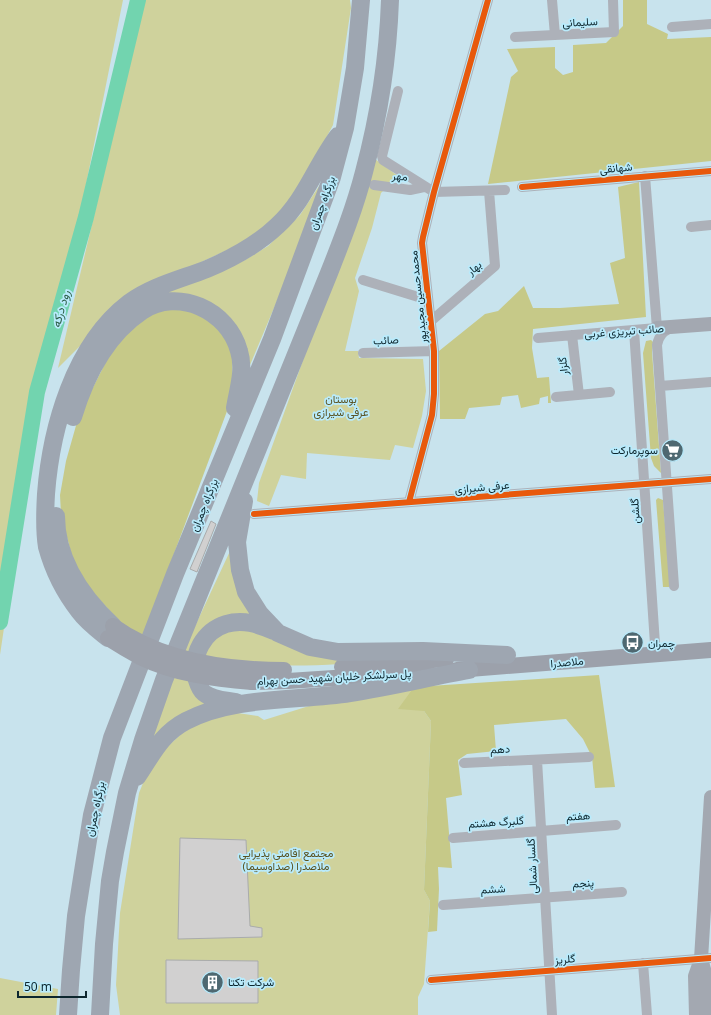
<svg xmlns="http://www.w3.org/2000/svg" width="711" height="1015" viewBox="0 0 711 1015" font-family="'Noto Sans',Vazirmatn,sans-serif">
  <rect width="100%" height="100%" fill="#c8e3ed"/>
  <path fill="#cfd29c" d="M 0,0 L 123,0 L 24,494 L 0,655 Z
    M 145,0 L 350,0 L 351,8 L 333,125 L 292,202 L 247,241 L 132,294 L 58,368 Z
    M 375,159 L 398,176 L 381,193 L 372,228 L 355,278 L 359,291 L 345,351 L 358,351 L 359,358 L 423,359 L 426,391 L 422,416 L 413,448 L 395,445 L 390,460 L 307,453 L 306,479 L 281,475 L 269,506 L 257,501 L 259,483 Z
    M 323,180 L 314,213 L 247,372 L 160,294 L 245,260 L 268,246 L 300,215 Z
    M 231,549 L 265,622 L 244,616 L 191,657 L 182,654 Z
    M 233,626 L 296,646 L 418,654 C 392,657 365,661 339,664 C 294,667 247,666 202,658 L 208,643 Z
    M 171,675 L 192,681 L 211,700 L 150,748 Z
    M 414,687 L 424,711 L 431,721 L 424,890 L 430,901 L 424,984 L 418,997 L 418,1015 L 120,1015 L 116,985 L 120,913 L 139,793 L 152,761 L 193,723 L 231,712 L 258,716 L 264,720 L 309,706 Z
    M 0,978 L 58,989 L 56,1015 L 0,1015 Z"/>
  <path fill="#c6c988" d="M 623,0 L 647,0 L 647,24 L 668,34 L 667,39 L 711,37 L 711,161 L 488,184 L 511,77 L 518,71 L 507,49 L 555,47 L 555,68 L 563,75 L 573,72 L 573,45 L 606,43 L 623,26 Z
    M 639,182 L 646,317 L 533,329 L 532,348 L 537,378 L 549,377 L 551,403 L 548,403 L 548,396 L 540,398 L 539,404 L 521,408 L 518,395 L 502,397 L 500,405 L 469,408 L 465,419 L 440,419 L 439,351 L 485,314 L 498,311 L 524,286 L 533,308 L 560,308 L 619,304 L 610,263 L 625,258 L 618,187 Z
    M 157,309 L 199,311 L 232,342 L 233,395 L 142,640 L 131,633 L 77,576 L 61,514 L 60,495 L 66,461 L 79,415 L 117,340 Z
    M 651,340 L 653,342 L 652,352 L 661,473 L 654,466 L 651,458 L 643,353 L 646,341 Z
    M 658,498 L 663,500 L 670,584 L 669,587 L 663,587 L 656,500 Z
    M 599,675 L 615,787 L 595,788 L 592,757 L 583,739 L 566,719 L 494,725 L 496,751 L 467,754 L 458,760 L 462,795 L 446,798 L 452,868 L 438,867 L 439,889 L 437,931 L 428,932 L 430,901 L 424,890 L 431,721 L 424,711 L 398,709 L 414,687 Z"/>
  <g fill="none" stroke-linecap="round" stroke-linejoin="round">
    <path stroke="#72d4af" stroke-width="16" d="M 0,622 L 37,392 L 86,217 L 138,0"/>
  </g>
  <path fill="#d1d0d0" stroke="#a9abac" d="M 211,521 L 216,524 L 197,572 L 190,569 Z
    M 180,838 L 246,840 L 250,926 L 262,928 L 262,937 L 178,939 Z
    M 166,960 L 258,961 L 258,1003 L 166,1003 Z"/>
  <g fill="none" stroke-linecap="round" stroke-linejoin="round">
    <path stroke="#adb1b9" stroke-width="10" d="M 552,0 L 555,35
      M 672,27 L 711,24
      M 515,37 L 614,32 L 613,0
      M 398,91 L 382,156 L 383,160 L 434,192 L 505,190
      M 374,185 L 410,190 L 424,187
      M 522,187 L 711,171
      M 691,227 L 711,225
      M 363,280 L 428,300
      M 431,321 L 495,266 L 489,191
      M 672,327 C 663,332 659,335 657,345 L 674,586
      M 634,330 L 655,644
      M 572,335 L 579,395
      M 538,338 L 657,328 L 645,176
      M 363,353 L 434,351
      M 660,386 L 711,382
      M 556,397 L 610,392
      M 409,502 L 432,415 L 434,394 L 434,351 L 422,243 L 423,237 L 434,192 L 488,0
      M 254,514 L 711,479
      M 537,760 L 552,1015
      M 464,763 L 589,757
      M 453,838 L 616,825
      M 443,905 L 622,892
      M 643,963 L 647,1015
      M 431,980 L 711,958"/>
    <path stroke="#a3a8b1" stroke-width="14" d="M 657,328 L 711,324
      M 701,959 L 706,976 L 707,1015
      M 696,1015 L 695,976 L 701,959 L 711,797"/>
    <path stroke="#9ca1ab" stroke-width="16" d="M 342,667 L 446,659
      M 457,670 L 711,650
      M 252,682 L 288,681 L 426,672"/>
    <path stroke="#9ea6b1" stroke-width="18" d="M 73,417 C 85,377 106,335 142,311 C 178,287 228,310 239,351 C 245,370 238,389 235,408
      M 244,501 L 237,542 L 240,570 L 246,592 L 260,614 L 278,633 L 310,647 L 338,652 L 423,651 L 507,655
      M 56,516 C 56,560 83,598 113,626
      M 108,638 C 98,630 87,622 79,611 C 65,593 53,569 47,547 C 44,529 45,511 46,494 C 51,428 74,345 129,303 C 152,286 182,279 207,269 C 233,258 257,245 277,226 C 305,201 316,165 338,136
      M 236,702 C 225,700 213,700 204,693 C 199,689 198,683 196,677 C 191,654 204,631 226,624 C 243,619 258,624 274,631
      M 137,777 C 152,755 161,734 186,721 C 233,696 298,701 350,693 C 390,687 430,677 469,670
      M 68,1015 L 71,970 L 76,916 L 85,859 L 92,815 L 112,738 L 175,574 L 272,339 L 332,177 L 345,128 L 355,68 L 361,0
      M 100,1015 L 104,944 L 110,881 L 115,852 L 127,793 L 143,740 L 164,680 L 329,273 C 342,240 355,207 364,172 C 379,116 388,58 390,0"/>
    <path stroke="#9ca1ab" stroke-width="16" d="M 113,626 C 162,661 225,670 284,670
      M 108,638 C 119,645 129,651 140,657 C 175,674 214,679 252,682"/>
    <defs>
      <path id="cycleway" d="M 522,187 L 711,171
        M 409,502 L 432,415 L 434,394 L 434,351 L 422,243 L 423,237 L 434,192 L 488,0
        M 254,514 L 711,479
        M 431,980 L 711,958"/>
    </defs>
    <use href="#cycleway" stroke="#b9ebfc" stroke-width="8"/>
    <use href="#cycleway" stroke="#e8590c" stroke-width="6"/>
  </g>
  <defs>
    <symbol id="supermarket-disc" viewBox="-11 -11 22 22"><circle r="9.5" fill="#4e6871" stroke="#b9ebfc"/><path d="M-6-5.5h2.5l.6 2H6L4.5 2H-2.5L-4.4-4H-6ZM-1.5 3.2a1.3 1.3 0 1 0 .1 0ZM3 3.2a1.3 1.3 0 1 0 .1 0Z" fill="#fff"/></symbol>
    <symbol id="bus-disc" viewBox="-11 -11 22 22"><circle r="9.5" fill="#4e6871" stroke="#b9ebfc"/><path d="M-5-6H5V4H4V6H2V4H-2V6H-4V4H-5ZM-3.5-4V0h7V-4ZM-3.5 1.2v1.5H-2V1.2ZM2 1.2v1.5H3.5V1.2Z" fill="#fff"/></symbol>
    <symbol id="building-disc" viewBox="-11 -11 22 22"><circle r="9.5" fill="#4e6871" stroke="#b9ebfc"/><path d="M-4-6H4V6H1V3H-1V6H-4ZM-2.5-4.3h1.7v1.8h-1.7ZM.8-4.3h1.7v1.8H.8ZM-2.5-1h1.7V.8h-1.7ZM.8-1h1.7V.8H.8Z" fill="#fff"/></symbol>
  </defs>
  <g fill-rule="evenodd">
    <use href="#supermarket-disc" x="660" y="438" width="25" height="25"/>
    <use href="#bus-disc" x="620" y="630" width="25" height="25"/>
    <use href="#building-disc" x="200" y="970" width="25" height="25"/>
  </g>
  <g text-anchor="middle" stroke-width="3.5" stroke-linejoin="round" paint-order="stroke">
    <g font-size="11" fill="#0c262e" stroke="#b9ebfc">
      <text transform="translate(580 22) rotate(-3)" y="4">سلیمانی</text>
      <text transform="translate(616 168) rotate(-5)" y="4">شهانقی</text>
      <text transform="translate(400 176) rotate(6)" y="4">مهر</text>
      <text transform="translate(322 203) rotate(-70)" y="4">بزرگراه چمران</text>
      <text transform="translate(474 268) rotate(-41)" y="4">بهار</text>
      <text transform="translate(418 297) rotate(-96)" y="4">محمدحسین مجیدپور</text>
      <text transform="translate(624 331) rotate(-4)" y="4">صائب تبریزی غربی</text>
      <text transform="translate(386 340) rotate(-2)" y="4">صائب</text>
      <text transform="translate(563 366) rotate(-96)" y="4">گلزار</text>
      <text transform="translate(482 487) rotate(-5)" y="4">عرفی شیرازی</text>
      <text transform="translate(204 505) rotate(-68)" y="4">بزرگراه چمران</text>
      <text transform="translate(635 511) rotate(-93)" y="4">گلشن</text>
      <text transform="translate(567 662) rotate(-5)" y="4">ملاصدرا</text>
      <text transform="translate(334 677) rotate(-3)" y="4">پل سرلشکر خلبان شهید حسن بهرام</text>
      <text transform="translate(500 749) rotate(-3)" y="4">دهم</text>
      <text transform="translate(95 809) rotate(-78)" y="4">بزرگراه چمران</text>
      <text transform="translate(578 816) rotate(-4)" y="4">هفتم</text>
      <text transform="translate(496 822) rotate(-4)" y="4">گلبرگ هشتم</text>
      <text transform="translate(532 866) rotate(-93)" y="4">گلسار شمالی</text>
      <text transform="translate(583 883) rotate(-4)" y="4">پنجم</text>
      <text transform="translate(493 889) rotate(-4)" y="4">ششم</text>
      <text transform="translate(565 959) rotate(-5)" y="4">گلریز</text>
    </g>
    <g font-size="11" fill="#5a5322" stroke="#b9ebfc">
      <text x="341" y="403">بوستان<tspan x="341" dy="13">عرفی شیرازی</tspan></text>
      <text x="286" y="857">مجتمع اقامتی پذیرایی<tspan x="286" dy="13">ملاصدرا (صداوسیما)</tspan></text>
    </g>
    <g font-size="11" fill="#0c262e" stroke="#b9ebfc" text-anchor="start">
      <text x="658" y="454" text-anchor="end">سوپرمارکت</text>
      <text x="648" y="647">چمران</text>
      <text x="228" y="986">شرکت تکتا</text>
    </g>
    <g font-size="12" font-style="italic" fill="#2b5d45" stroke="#b9ebfc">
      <text transform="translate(61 309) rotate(-74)" y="4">رود درکه</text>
    </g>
  </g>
  <path d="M18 991v6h68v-6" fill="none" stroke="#0c262e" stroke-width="2"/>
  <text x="24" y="991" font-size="12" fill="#0c262e" stroke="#b9ebfc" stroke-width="3" paint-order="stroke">50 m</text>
</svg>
